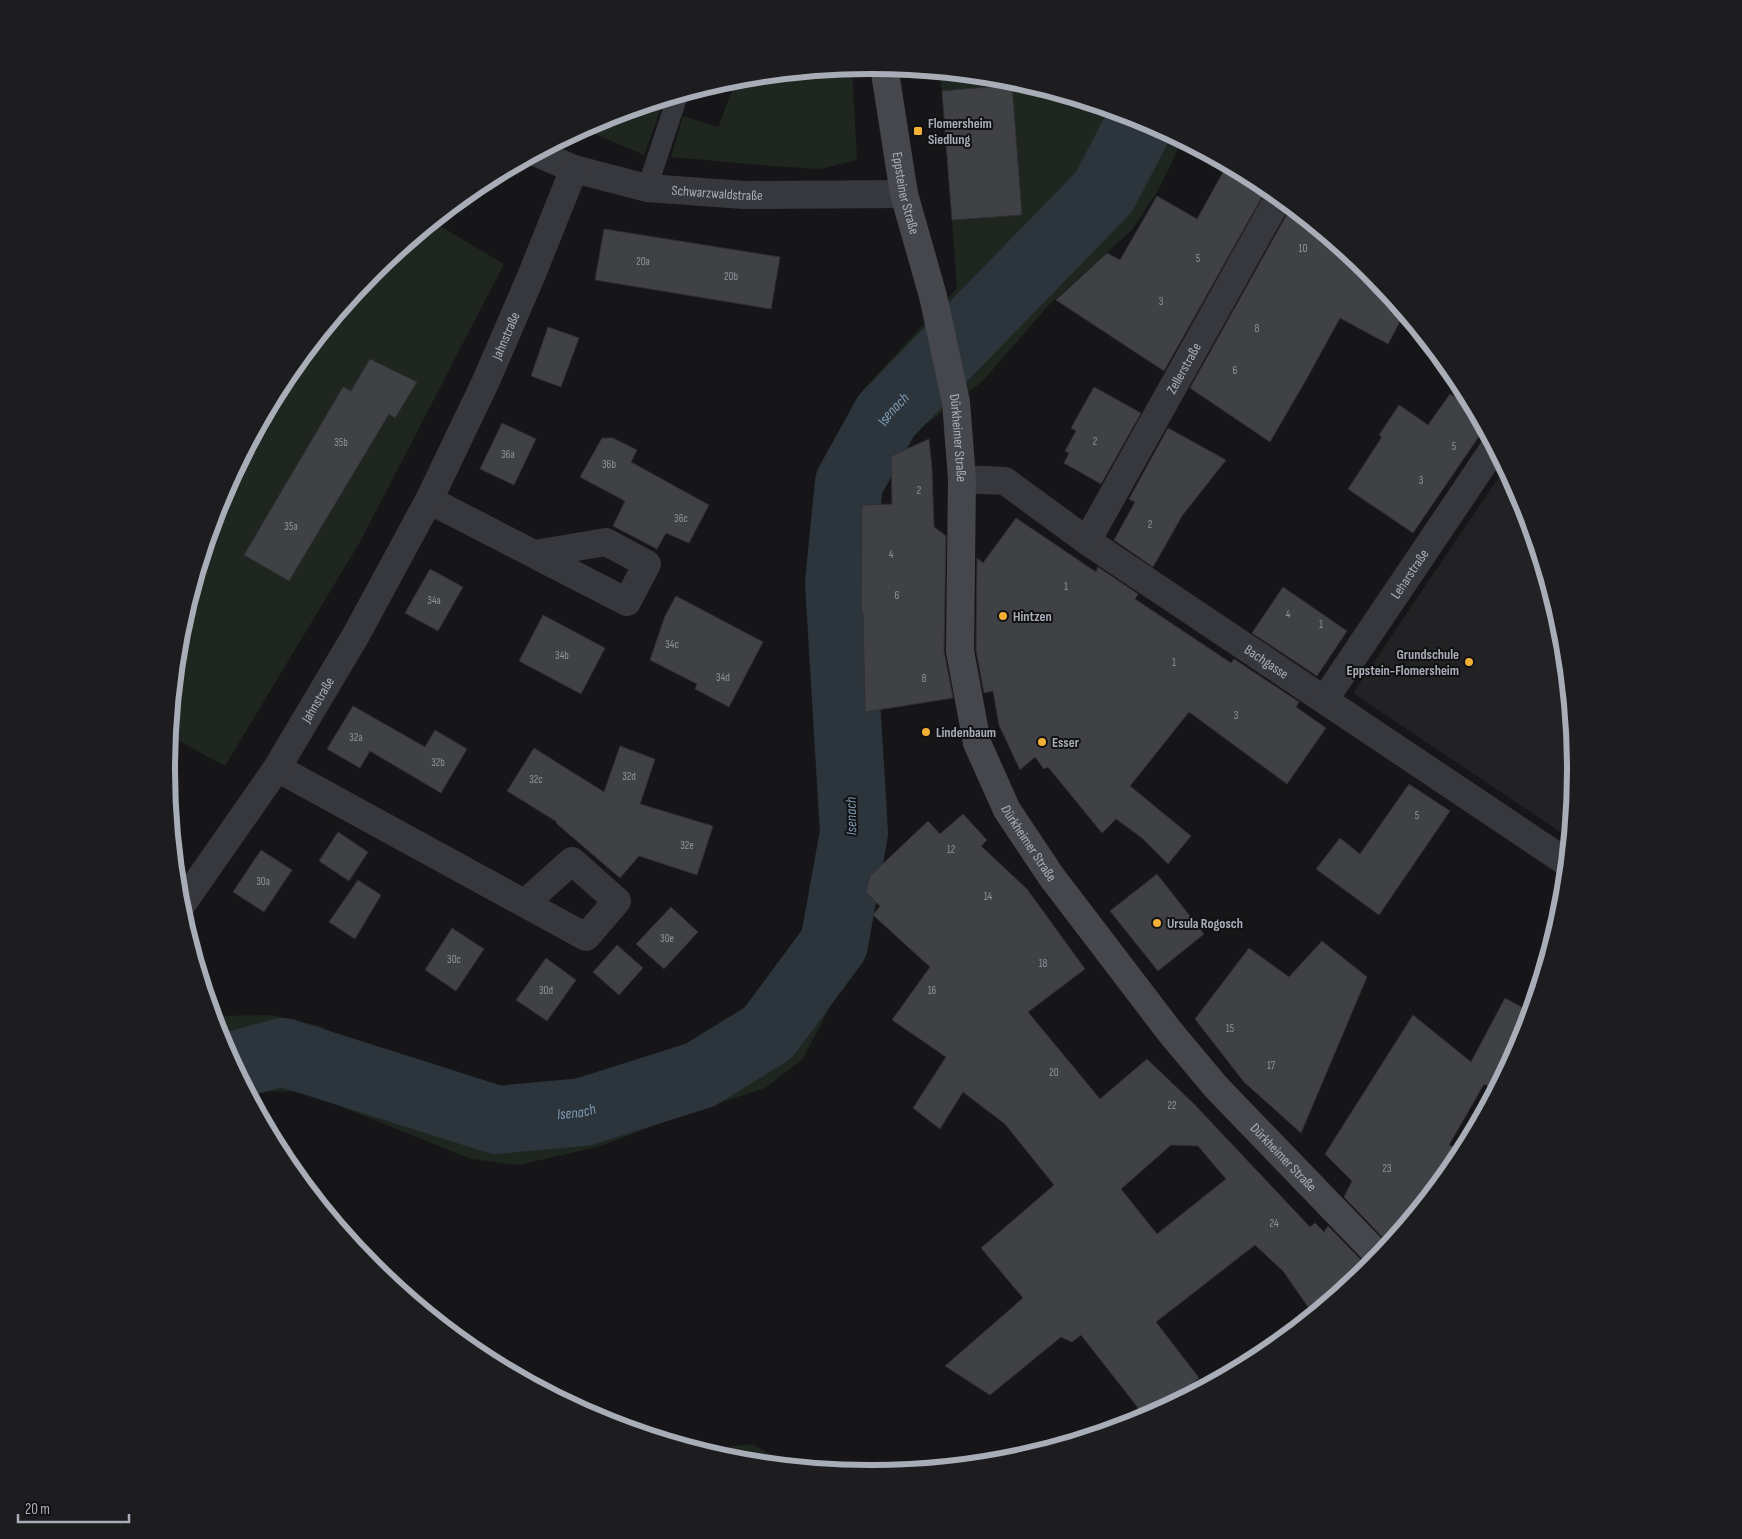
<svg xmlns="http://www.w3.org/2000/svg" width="1742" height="1539" viewBox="0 0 1742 1539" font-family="'Sofia Sans Condensed',sans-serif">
  <rect width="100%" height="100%" fill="#161618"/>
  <path fill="#222225" d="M 1505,468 L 1522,500 L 1562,632 L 1575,770 L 1569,838 L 1353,693 Z"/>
  <path fill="#1e261f" d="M 852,67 L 857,160 L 820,169 L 771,166 L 671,157 L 683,116 L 718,127 L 737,78 Z
    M 939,72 L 1009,79 L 1141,119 L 1182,141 L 1156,194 L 1131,231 L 1048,306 L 982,382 L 929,422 L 885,447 L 853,505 L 854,580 L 862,635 L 870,863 L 858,927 L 844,973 L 826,1015 L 802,1060 L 765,1088 L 671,1119 L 601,1146 L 519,1165 L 471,1159 L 305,1092 L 259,1091 L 251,1096 L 220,1039 L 213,1016 L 271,1015 L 320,1026 L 390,1061 L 510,1106 L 597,1087 L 719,1045 L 779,1010 L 820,931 L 826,824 L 832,756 L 823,638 L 824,500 L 849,427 L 868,403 L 862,391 L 957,288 L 952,220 L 1022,215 L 1012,86 L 942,91 Z
    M 664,100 L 644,155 L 583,129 L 602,119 Z
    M 433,222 L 504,264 L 361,540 L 225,766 L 170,736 L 180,632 L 220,500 L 285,378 L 373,271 Z
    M 752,1444 L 791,1466 L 733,1460 L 700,1450 Z"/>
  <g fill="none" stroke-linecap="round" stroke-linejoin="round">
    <path stroke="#2c353c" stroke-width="68" id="s1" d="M 234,1065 L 283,1052 L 497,1120 L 583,1112 L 700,1075 L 768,1033 L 834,944 L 854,833 L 839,583 L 849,483 L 886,416 L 1104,192 L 1142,119"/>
  </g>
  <path fill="#404145" stroke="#303034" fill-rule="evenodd" d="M 1012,85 L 1022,215 L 952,220 L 942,91 Z
    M 1227,165 L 1267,188 L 1164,371 L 1056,300 L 1107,253 L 1120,260 L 1157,196 L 1197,219 Z
    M 1291,207 L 1369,272 L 1404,314 L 1388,344 L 1340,318 L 1306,380 L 1270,442 L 1190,388 Z
    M 604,229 L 780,257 L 771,309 L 595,280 Z
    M 548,327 L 579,338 L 561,387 L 531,376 Z
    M 370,359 L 417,382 L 395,418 L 389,414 L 289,581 L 244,555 L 343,387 L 351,391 Z
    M 1094,387 L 1141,413 L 1101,484 L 1064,463 L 1069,453 L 1065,451 L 1076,431 L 1071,428 Z
    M 1463,390 L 1484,429 L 1413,533 L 1348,489 L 1382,437 L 1379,435 L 1399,405 L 1428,425 L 1450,394 L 1458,399 Z
    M 502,423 L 536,439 L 514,485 L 480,469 Z
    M 1168,428 L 1226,460 L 1182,516 L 1153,567 L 1114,540 L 1135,502 L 1129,499 Z
    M 602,438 L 613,438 L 637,450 L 631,462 L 709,505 L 689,543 L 666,533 L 657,549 L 613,526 L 625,501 L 580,477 Z
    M 929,439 L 932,469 L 934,527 L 946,536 L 944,651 L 953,698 L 865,712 L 863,612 L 861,612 L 862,505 L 892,504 L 891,456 Z
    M 1016,518 L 1096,572 L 1098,567 L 1138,594 L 1135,599 L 1231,663 L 1234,659 L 1299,702 L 1296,707 L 1326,728 L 1287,784 L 1189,712 L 1130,786 L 1191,836 L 1168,864 L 1142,838 L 1116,819 L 1102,833 L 1048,767 L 1044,769 L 1035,757 L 1020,770 L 999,725 L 993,691 L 984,693 L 976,650 L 977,558 L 983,563 Z
    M 430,569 L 463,587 L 438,631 L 405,613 Z
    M 1283,587 L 1347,631 L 1317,676 L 1252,633 Z
    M 676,596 L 763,642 L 729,707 L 695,689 L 697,684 L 650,660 L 665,616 Z
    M 543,615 L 605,648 L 581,694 L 519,661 Z
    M 353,706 L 425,747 L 435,730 L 467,749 L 441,793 L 370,751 L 360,768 L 327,749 Z
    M 620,746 L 655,759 L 640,804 L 713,826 L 697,875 L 639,856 L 620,878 L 556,823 L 557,822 L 507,791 L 534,748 L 604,792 Z
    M 1409,784 L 1450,811 L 1379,915 L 1316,869 L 1340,838 L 1360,854 Z
    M 963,814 L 987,840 L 981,846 L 1027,889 L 1085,969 L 1028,1012 L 1100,1099 L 1147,1059 L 1195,1105 L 1310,1227 L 1315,1223 L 1324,1232 L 1328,1226 L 1369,1268 L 1313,1314 L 1283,1271 L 1255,1245 L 1156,1322 L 1199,1378 L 1157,1412 L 1146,1418 L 1081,1335 L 1072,1342 L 1061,1337 L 990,1395 L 945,1366 L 1023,1298 L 981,1248 L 1054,1185 L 1005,1124 L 963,1092 L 940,1129 L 913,1108 L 946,1057 L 892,1020 L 930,967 L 873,915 L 880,906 L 866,892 L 870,876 L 928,821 L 940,834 ZM 1171,1145 L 1198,1146 L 1226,1179 L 1157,1234 L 1121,1189 Z
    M 338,832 L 368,852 L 349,881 L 319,861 Z
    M 261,850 L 292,870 L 264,912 L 233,892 Z
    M 1157,874 L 1204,934 L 1158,971 L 1110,911 Z
    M 358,880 L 381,895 L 355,939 L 329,922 Z
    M 671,907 L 698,932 L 664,969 L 636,944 Z
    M 452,928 L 484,949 L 456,991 L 425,970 Z
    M 1322,941 L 1367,977 L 1301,1133 L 1244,1082 L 1195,1019 L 1249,948 L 1289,977 Z
    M 617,945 L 643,968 L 619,995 L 593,972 Z
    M 546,958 L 576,980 L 547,1021 L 516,1000 Z
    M 1505,998 L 1530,1012 L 1522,1039 L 1495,1090 L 1484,1084 L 1449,1145 L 1457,1149 L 1438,1183 L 1389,1244 L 1344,1197 L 1352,1181 L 1325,1154 L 1413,1015 L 1471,1062 Z"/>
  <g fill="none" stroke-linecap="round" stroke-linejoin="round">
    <path stroke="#37383d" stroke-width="20" d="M 647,188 L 678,95"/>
    <g stroke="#37383d" stroke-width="28">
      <path id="s2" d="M 537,153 L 574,169 L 647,188 L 744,195 L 904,194"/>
      <path id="s3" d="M 962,479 L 1005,481 L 1087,541 L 1566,862"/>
      <path d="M 429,500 L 627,602 L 647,564 L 606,542 L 535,554"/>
      <path id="s4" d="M 1087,541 L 1279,197"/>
      <path id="s5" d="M 1325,699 L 1494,448"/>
      <path d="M 277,768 L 586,937 L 617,901 L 572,861 L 525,903"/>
      <path id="s6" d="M 180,907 L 277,768 L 356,635 L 429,500 L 486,381 L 532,274 L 574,169"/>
    </g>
    <path stroke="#45474d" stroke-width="28" id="s7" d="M 884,66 L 904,194 L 933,296 L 956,402 L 962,479 L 960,651 L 977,743 L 1007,810 L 1051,876 L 1170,1032 L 1216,1087 L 1379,1256"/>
  </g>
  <g fill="#f2b134" stroke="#111113" stroke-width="2">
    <rect x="913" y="126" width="10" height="10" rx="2.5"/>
    <circle cx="1003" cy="616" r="5"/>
    <circle cx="1469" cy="662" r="5"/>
    <circle cx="926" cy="732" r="5"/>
    <circle cx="1042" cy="742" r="5"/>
    <circle cx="1157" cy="923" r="5"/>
  </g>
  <g text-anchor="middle" stroke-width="4" stroke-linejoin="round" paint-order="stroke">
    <g font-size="11" fill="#8e929b">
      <text x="1303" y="252">10</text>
      <text x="1198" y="262">5</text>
      <text x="643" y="265">20a</text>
      <text x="731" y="280">20b</text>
      <text x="1161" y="305">3</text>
      <text x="1257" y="332">8</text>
      <text x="1235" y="374">6</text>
      <text x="1095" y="445">2</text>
      <text x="341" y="446">35b</text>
      <text x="1454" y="450">5</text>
      <text x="508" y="458">36a</text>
      <text x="609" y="468">36b</text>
      <text x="1421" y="484">3</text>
      <text x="919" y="494">2</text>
      <text x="681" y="522">36c</text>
      <text x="1150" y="528">2</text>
      <text x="291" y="530">35a</text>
      <text x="891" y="558">4</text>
      <text x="1066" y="590">1</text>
      <text x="897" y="599">6</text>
      <text x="434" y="604">34a</text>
      <text x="1288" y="618">4</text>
      <text x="1321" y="628">1</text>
      <text x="672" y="648">34c</text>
      <text x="562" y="659">34b</text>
      <text x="1174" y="666">1</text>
      <text x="723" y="681">34d</text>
      <text x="924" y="682">8</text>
      <text x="1236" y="719">3</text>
      <text x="356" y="741">32a</text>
      <text x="438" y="766">32b</text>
      <text x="629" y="780">32d</text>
      <text x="536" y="783">32c</text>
      <text x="1417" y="819">5</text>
      <text x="687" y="849">32e</text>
      <text x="951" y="853">12</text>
      <text x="263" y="885">30a</text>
      <text x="988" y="900">14</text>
      <text x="667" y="942">30e</text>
      <text x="454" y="963">30c</text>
      <text x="1043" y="967">18</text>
      <text x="546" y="994">30d</text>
      <text x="932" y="994">16</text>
      <text x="1230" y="1032">15</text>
      <text x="1271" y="1069">17</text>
      <text x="1054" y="1076">20</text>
      <text x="1172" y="1109">22</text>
      <text x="1387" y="1172">23</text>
      <text x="1274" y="1227">24</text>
    </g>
    <g font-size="14" font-weight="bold" fill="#a8adb8" stroke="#111113" text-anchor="start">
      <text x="928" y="128">Flomersheim<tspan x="928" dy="16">Siedlung</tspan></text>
      <text x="1013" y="621">Hintzen</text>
      <text x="1459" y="659" text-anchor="end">Grundschule<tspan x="1459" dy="16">Eppstein-Flomersheim</tspan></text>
      <text x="936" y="737">Lindenbaum</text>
      <text x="1052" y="747">Esser</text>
      <text x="1167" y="928">Ursula Rogosch</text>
    </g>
    <g font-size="14" fill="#a8adb8" stroke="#111113">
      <text dy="5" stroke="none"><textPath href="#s2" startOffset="186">Schwarzwaldstraße</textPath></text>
      <text dy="5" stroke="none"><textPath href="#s7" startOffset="129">Eppsteiner Straße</textPath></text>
      <text dy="5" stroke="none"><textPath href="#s6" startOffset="659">Jahnstraße</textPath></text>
      <text dy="5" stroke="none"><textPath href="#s4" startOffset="198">Zellerstraße</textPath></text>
      <text dy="5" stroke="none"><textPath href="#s7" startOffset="380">Dürkheimer Straße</textPath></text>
      <text dy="5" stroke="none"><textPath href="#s5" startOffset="151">Leharstraße</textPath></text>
      <text dy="5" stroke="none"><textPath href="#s3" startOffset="361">Bachgasse</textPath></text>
      <text dy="5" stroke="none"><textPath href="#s6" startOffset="249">Jahnstraße</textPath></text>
      <text dy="5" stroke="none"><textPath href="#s7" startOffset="800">Dürkheimer Straße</textPath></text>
      <text dy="5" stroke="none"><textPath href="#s7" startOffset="1205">Dürkheimer Straße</textPath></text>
    </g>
    <g font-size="15" font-style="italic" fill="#7f9bb3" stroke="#111113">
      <text dy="5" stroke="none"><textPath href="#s1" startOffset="1225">Isenach</textPath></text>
      <text transform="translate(851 816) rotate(-91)" y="5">Isenach</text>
      <text dy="5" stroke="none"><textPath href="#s1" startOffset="355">Isenach</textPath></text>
    </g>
  </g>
  <path d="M0 0H1742V1539H0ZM870 74H872A695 695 0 0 1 1567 769V770A695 695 0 0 1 872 1465H870A695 695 0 0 1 175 770V769A695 695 0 0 1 870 74Z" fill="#1d1d20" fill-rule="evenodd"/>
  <path fill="none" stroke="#a8adb8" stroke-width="6" d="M870 74H872A695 695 0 0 1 1567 769V770A695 695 0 0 1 872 1465H870A695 695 0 0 1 175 770V769A695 695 0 0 1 870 74Z"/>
  <path d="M18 1514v8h111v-8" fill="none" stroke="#a8adb8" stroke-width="2.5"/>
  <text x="25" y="1514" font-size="15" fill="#a8adb8" stroke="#111113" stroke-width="4" paint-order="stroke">20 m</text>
</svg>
